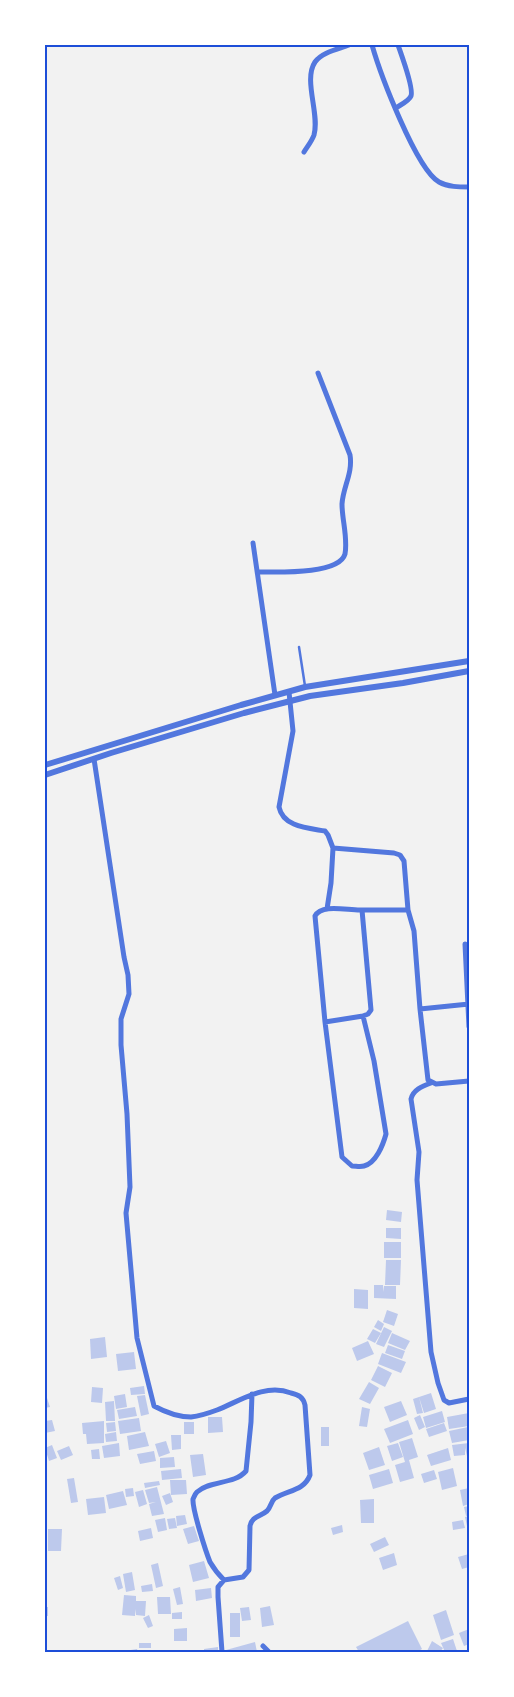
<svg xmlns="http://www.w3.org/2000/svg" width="514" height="1697" viewBox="0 0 514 1697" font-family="'DejaVu Sans',sans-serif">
  <rect width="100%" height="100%" fill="#f2f2f2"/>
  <path fill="#bdc9ec" d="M 387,1210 L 402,1212 L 401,1222 L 386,1220 Z
    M 386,1228 L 401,1228 L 401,1239 L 386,1238 Z
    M 384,1242 L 401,1242 L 401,1258 L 384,1258 Z
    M 386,1260 L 401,1260 L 400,1285 L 385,1285 Z
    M 374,1285 L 383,1285 L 383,1292 L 384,1286 L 396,1286 L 396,1299 L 374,1298 Z
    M 354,1289 L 368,1290 L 368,1309 L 354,1308 Z
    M 387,1310 L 398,1314 L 394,1326 L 383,1322 Z
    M 378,1320 L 384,1324 L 381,1331 L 374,1327 Z
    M 384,1327 L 392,1331 L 384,1347 L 376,1344 Z
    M 373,1329 L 381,1333 L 375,1343 L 367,1339 Z
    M 392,1333 L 410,1341 L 405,1350 L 388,1343 Z
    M 105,1337 L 107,1357 L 91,1359 L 90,1339 Z
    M 368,1341 L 374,1354 L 357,1361 L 352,1348 Z
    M 388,1345 L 405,1351 L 402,1359 L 385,1353 Z
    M 134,1352 L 136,1369 L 118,1371 L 116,1354 Z
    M 382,1353 L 406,1362 L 401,1373 L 378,1364 Z
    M 378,1366 L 392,1373 L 385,1387 L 371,1380 Z
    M 369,1382 L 379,1388 L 370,1404 L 359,1399 Z
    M 144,1386 L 145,1394 L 131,1395 L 130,1388 Z
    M 92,1387 L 103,1388 L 102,1403 L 91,1402 Z
    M 431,1393 L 436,1409 L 424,1413 L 419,1397 Z
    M 125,1394 L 127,1407 L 116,1409 L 114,1396 Z
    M 145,1395 L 149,1414 L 141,1416 L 137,1396 Z
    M 419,1397 L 423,1413 L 417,1414 L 413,1399 Z
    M 47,1398 L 50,1407 L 45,1408 L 45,1399 Z
    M 114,1401 L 115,1421 L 106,1421 L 105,1402 Z
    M 401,1401 L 407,1415 L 390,1422 L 384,1407 Z
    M 135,1407 L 137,1416 L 119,1419 L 117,1410 Z
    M 362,1407 L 370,1409 L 367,1427 L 359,1426 Z
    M 442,1411 L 445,1422 L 426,1428 L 423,1417 Z
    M 469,1413 L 469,1426 L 449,1429 L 447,1417 Z
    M 420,1415 L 425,1427 L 419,1430 L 414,1418 Z
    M 208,1417 L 222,1417 L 223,1432 L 208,1433 Z
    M 139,1418 L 141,1431 L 120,1434 L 118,1421 Z
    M 52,1420 L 55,1431 L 45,1433 L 45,1421 Z
    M 408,1420 L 413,1434 L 390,1443 L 384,1429 Z
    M 104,1421 L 104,1443 L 87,1444 L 86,1434 L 83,1434 L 82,1423 Z
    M 115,1422 L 116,1431 L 107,1432 L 106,1423 Z
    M 184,1422 L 194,1422 L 194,1434 L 184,1434 Z
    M 444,1423 L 447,1431 L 429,1437 L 426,1429 Z
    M 321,1427 L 329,1427 L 329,1446 L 321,1446 Z
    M 468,1427 L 469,1440 L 452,1443 L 449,1431 Z
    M 116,1432 L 117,1441 L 106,1442 L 105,1434 Z
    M 145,1432 L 149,1446 L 129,1450 L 127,1436 Z
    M 171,1435 L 181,1435 L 181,1449 L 172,1450 Z
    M 412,1438 L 418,1457 L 409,1460 L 414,1478 L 400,1482 L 395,1465 L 405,1462 L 399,1442 Z
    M 166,1441 L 170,1453 L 159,1457 L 155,1444 Z
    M 119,1443 L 120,1456 L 104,1458 L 102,1446 Z
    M 398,1443 L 403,1457 L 392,1461 L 387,1446 Z
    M 469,1443 L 469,1456 L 467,1456 L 465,1448 L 465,1455 L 454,1456 L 452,1445 Z
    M 52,1445 L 57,1458 L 49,1461 L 45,1448 Z
    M 69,1446 L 73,1455 L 61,1460 L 57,1451 Z
    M 379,1447 L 385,1465 L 369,1470 L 363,1453 Z
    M 448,1448 L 451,1460 L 431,1466 L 427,1455 Z
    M 99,1449 L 100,1459 L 92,1459 L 91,1450 Z
    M 154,1451 L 156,1461 L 140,1464 L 137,1454 Z
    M 203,1454 L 206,1475 L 193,1477 L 190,1455 Z
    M 174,1457 L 175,1467 L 160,1468 L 160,1458 Z
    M 453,1468 L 457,1486 L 442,1490 L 438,1472 Z
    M 181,1469 L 182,1478 L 162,1480 L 161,1471 Z
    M 389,1469 L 393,1483 L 373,1489 L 369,1475 Z
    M 434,1470 L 437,1479 L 424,1483 L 421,1474 Z
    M 74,1478 L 78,1502 L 71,1503 L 67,1479 Z
    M 170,1480 L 186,1480 L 187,1494 L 171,1495 Z
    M 159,1481 L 160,1485 L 145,1488 L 144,1483 Z
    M 157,1487 L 164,1514 L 152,1516 L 149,1504 L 156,1502 L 149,1503 L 145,1490 Z
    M 133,1488 L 134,1496 L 126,1497 L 125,1489 Z
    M 469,1488 L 469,1504 L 463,1506 L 460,1490 Z
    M 143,1490 L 147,1504 L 139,1507 L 135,1492 Z
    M 123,1491 L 127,1505 L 109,1509 L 106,1495 Z
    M 170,1493 L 173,1502 L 166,1505 L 162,1496 Z
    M 104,1497 L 106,1513 L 88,1515 L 86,1499 Z
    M 374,1499 L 374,1523 L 361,1523 L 360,1500 Z
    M 469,1506 L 469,1515 L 466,1516 L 464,1507 Z
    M 185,1515 L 187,1524 L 177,1526 L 176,1516 Z
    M 469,1516 L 469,1526 L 467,1526 L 465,1517 Z
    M 165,1518 L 167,1530 L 158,1532 L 155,1520 Z
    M 175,1518 L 177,1528 L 169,1529 L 167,1519 Z
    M 463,1520 L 465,1528 L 453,1530 L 452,1522 Z
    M 342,1525 L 343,1532 L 333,1535 L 331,1528 Z
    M 194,1526 L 199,1541 L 188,1544 L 183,1529 Z
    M 151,1528 L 153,1538 L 140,1541 L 138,1531 Z
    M 48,1529 L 62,1529 L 61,1551 L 48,1551 Z
    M 385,1537 L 389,1545 L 374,1552 L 370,1544 Z
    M 394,1553 L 397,1565 L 383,1570 L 379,1558 Z
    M 469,1554 L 469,1567 L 462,1569 L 458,1557 Z
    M 204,1561 L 209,1578 L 193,1582 L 189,1565 Z
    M 158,1563 L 163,1586 L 156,1588 L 151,1565 Z
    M 132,1572 L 135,1590 L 126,1592 L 123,1574 Z
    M 120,1576 L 123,1588 L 118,1590 L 114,1578 Z
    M 152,1584 L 153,1591 L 142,1592 L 141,1586 Z
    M 180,1587 L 183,1604 L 177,1605 L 173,1589 Z
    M 211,1588 L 212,1598 L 196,1601 L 195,1590 Z
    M 124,1595 L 136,1596 L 136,1601 L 146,1601 L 145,1616 L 136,1615 L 135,1609 L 135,1616 L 122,1615 Z
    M 157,1597 L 170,1597 L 171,1614 L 158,1614 Z
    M 270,1606 L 274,1625 L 262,1627 L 260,1608 Z
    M 45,1607 L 48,1607 L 48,1616 L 45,1616 Z
    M 249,1607 L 251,1620 L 242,1621 L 240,1608 Z
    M 446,1610 L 454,1635 L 441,1640 L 433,1615 Z
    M 182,1612 L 182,1619 L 172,1619 L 172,1613 Z
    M 230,1613 L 240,1613 L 240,1637 L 230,1637 Z
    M 149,1615 L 153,1626 L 148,1628 L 143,1618 Z
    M 408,1621 L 422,1649 L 417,1652 L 359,1652 L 356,1647 Z
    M 187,1628 L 187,1641 L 174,1641 L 174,1629 Z
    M 469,1629 L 469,1644 L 464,1646 L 459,1633 Z
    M 453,1639 L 457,1651 L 459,1650 L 460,1652 L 445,1652 L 441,1643 Z
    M 432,1641 L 443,1648 L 440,1652 L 427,1651 Z
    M 255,1642 L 257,1652 L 227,1652 L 226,1650 Z
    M 139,1643 L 151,1643 L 151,1648 L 139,1648 Z
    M 218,1647 L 218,1652 L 204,1652 L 204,1649 Z
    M 137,1649 L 138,1652 L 124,1652 L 124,1651 Z"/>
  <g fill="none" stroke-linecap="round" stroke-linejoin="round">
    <path stroke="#5277de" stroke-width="2.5" d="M 299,647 L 305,686"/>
    <path stroke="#5277de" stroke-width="5" d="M 372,45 C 380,73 416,169 439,182 C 448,187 459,187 469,187
      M 396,108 C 400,105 409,101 411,96 C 414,88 401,54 398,45
      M 304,152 C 307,147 312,141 314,135 C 320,114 303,80 315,62 C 322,52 339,49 349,45
      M 253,543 L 275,695
      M 258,572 C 276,572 339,575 345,554 C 348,538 342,520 342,504 C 343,487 353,473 350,455 L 318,373
      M 289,692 L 293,731 L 279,807 C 283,827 308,828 325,831 L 328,835 L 333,848 L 394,853 L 400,855 L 404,861 L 408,910 L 414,931 L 420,1009 L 469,1004
      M 94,759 L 124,957 L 128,975 L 129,994 L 121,1019 L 121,1045 L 127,1114 L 130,1187 L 126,1213 L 137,1338 L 154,1406 C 165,1412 177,1417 191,1417 C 200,1416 209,1413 217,1410 C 240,1401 265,1383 291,1393 C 299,1395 303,1397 305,1405 L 310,1475 C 304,1491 288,1490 275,1498 C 271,1501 271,1507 267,1511 C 260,1517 252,1516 250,1526 L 249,1570 L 243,1577 L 224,1580 L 218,1587 L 218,1597 L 222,1652
      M 327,909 L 331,883 L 333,848
      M 362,910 C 349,911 322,903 315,916 L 325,1022 L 342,1157 L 352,1166 C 356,1166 360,1167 364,1166 C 376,1163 383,1145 386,1134 L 374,1061 L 363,1016
      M 465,944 L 469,1027
      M 420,1009 L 428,1080 L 436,1084 L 469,1081
      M 325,1022 L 363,1016 L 368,1014 L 371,1010 L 362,910 L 408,910
      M 431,1083 C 422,1086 413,1090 411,1099 L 419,1152 L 417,1180 L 431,1352 L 438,1383 L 444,1400 L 449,1403 L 469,1399
      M 224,1580 C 219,1575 214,1569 210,1562 C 206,1552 192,1509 193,1499 C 194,1497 195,1494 197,1492 C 210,1480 234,1485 246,1471 L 251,1422 L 252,1394
      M 263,1646 L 269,1652"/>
    <path stroke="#5277de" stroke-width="6" d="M 45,765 L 241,705 L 305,687 L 469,661
      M 45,775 L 111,753 L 244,713 L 310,696 L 403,683 L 469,671"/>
  </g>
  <rect width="514" height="1697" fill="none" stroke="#ffffff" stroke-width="92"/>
  <rect x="46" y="46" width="422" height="1605" fill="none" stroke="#1d4ed8" stroke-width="2"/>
</svg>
